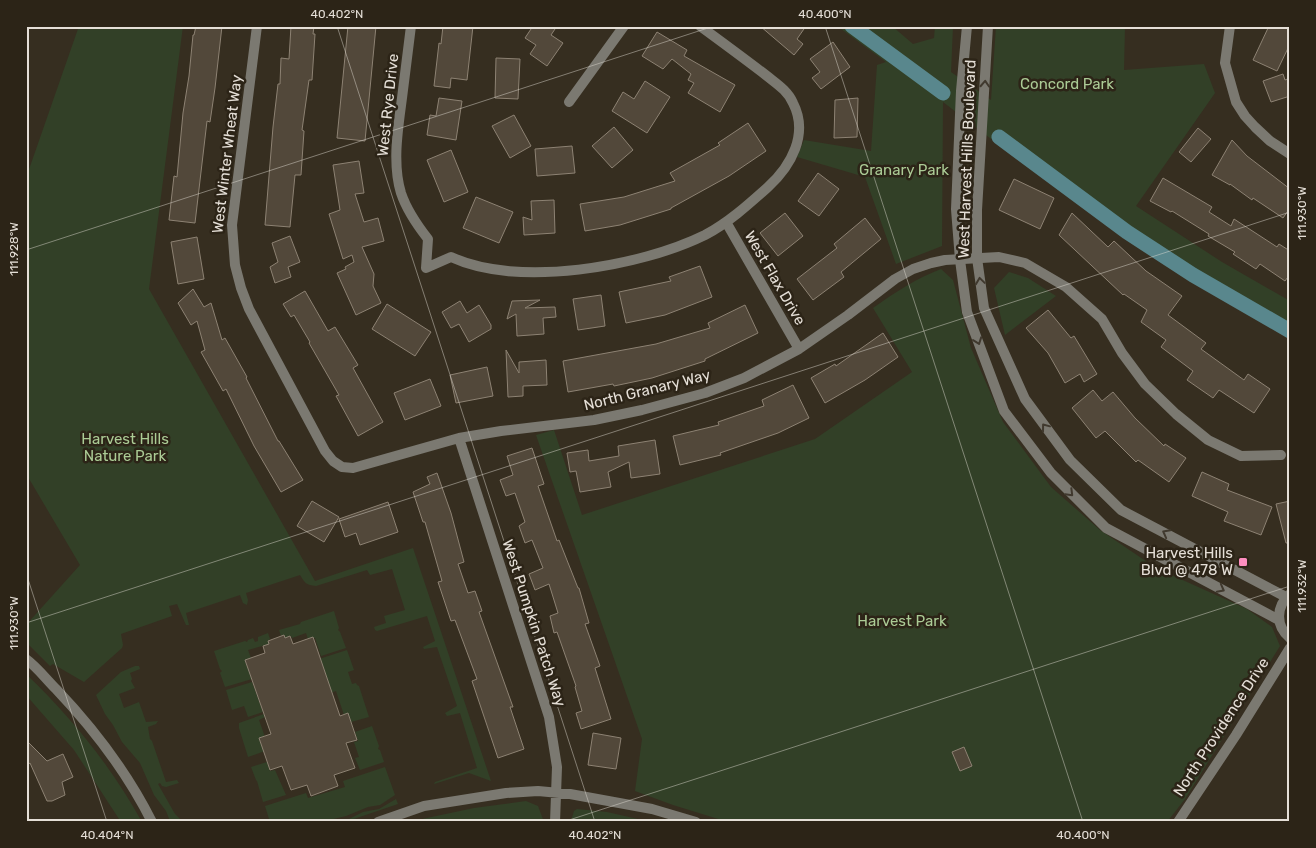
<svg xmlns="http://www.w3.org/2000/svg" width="1316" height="848" viewBox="0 0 1316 848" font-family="Rubik,sans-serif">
  <rect width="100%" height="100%" fill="#362e20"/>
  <path fill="#324027" d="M 79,26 L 183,26 L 149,289 L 315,581 L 413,548 L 491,781 L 469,773 L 434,784 L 435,782 L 477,768 L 460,713 L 447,716 L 445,713 L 457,706 L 437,647 L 424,649 L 423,647 L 435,641 L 427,616 L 377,631 L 375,630 L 374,627 L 386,623 L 384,616 L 405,610 L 392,569 L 370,575 L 367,570 L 316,586 C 306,585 305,583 300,575 L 246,593 L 248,600 L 247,605 L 243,603 L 240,595 L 186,613 L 189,625 L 186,625 L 177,604 L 169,606 L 172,616 L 121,634 L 123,645 L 122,648 L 84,682 L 53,664 L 50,666 L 26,642 L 26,625 L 80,565 L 28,477 L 26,470 L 26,178 Z
    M 837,26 L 892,26 L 913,44 L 934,38 L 935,26 L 953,26 L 951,72 L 991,100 L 996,26 L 1125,26 L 1124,70 L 1204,64 L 1215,93 L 1136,206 L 1222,262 L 1290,301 L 1290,336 C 1257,317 1222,300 1190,280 C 1105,225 1023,164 943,102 L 942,246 L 896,264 L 865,177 L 797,157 L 804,140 L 871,151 L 877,65 L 886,62 Z
    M 941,269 L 953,280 L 971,348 L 1003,422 L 1051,487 L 1100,530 L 1156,568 L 1247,609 L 1272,627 L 1280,646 L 1185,799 L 1167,822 L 728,822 L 673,805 L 635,791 L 642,739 L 536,435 L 554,430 L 582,515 L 815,439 L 912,372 L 873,308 C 894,293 917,278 941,269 Z
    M 1009,272 L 1028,278 L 1056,296 L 1005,335 L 994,288 Z
    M 334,611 L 339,628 L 338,630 L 340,632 L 346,648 L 321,656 L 315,638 L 308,639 L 306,633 L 292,638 L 291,636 L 285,638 L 284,635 L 281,636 L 279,630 L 300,624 L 301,622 Z
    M 268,633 L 270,639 L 268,641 L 269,644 L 248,650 L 251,658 L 245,661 L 252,679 L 225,687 L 220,673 L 222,671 L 220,669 L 214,651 L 245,641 L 247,642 L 248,640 L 253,638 L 255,642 L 258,641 L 258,637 Z
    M 347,650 L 354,670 L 348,672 L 352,684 L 356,683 L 357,685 L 359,686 L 369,717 L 351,722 L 349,714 L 344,715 L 336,691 L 330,693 L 319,659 Z
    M 135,666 L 139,666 L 140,669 L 130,673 L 132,679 L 131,681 L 135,688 L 119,694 L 124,708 L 139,702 L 146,722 L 158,721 L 156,724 L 148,727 L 150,739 L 152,741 L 166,782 L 177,780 L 179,783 L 166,787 L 162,786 L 160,783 L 158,784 L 175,814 L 183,822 L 170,821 L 166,811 L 154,795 L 140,763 L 122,742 L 113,725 L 105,714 L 96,695 L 121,672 Z
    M 26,674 C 72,718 111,766 142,822 L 121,822 L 74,750 L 26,695 Z
    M 252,682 L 263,712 L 248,717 L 244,706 L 232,710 L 226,690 Z
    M 264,714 L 265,717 L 259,720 L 266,740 L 265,751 L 248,757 L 239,728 L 239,723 Z
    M 372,726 L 379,746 L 378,749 L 380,750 L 384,762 L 360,770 L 355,758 L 359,757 L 354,742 L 358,741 L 355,732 Z
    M 267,762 L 270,771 L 275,770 L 286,795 L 263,802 L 257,781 L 256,780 L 251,767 Z
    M 385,767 L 395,795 L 380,805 L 368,807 L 346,816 L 321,822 L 270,822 L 265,806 L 306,793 L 308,798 L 345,787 L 343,781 Z
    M 396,799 L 398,804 L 345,822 L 330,822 L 347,820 L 363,812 L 379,809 Z
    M 526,801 L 538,806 L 544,822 L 408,822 L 474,808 Z
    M 577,809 L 607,812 L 651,822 L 571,821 L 574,811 Z"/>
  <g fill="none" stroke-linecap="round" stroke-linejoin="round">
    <path stroke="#59878d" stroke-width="15" d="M 852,26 L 943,93
      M 999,137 L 1127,232 L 1193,275 L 1290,331"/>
  </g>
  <path fill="#52483a" stroke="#8d8273" d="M 196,26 L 222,26 L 215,88 L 210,122 L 207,121 L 195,223 L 169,220 L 174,176 L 177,177 L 183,113 L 189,76 L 193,35 L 194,35 Z
    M 291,26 L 314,26 L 313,34 L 315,34 L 312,80 L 309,80 L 302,130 L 304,131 L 301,175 L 295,175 L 290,227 L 265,225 L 273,127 L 278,84 L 280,84 L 281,58 L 289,59 Z
    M 348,26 L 376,26 L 365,141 L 337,138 Z
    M 443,26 L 473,26 L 467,80 L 451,78 L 450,88 L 434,86 L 439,43 L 441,44 Z
    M 533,26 L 557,26 L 551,35 L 563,43 L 547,66 L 530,54 L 536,45 L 525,38 Z
    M 760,26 L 806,26 L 797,39 L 803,44 L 794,55 Z
    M 1269,26 L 1290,26 L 1290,44 L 1277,71 L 1253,60 Z
    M 657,32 L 687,50 L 684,56 L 735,85 L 720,112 L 688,93 L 694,83 L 688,80 L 691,74 L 672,59 L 663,69 L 642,56 Z
    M 833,42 L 850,67 L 821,89 L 812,78 L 820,72 L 810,59 Z
    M 496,58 L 520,59 L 518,99 L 495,98 Z
    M 1283,74 L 1285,80 L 1290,78 L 1290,96 L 1271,102 L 1263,81 Z
    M 645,81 L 670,97 L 647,133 L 612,111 L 623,92 L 634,99 Z
    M 439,98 L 462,101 L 456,140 L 427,135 L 430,115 L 436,116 Z
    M 858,98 L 857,137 L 834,138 L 835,100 Z
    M 514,115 L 531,146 L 510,158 L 492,126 Z
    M 748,123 L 766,151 L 729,176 L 671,208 L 671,209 L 620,225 L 585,231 L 580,204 L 624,197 L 675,181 L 670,173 L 720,145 L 718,143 Z
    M 614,127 L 633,150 L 612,168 L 592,146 Z
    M 1198,128 L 1211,139 L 1191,162 L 1179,152 Z
    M 1232,140 L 1247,156 L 1290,189 L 1290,208 L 1283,218 L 1253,198 L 1252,200 L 1230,184 L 1230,185 L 1212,175 Z
    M 572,146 L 575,173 L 537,176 L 535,149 Z
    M 451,150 L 468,192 L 444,202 L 427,160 Z
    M 359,161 L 364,193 L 355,194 L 364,222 L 378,218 L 384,241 L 362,247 L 374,274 L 373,286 L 381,303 L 356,315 L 337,273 L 346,269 L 345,267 L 354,262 L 352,255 L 343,259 L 329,214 L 340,210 L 333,165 Z
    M 818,173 L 839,189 L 819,216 L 798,201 Z
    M 1163,178 L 1212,207 L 1209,212 L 1231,226 L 1234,219 L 1277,247 L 1279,244 L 1290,251 L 1290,274 L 1285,281 L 1260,264 L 1256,269 L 1233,254 L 1235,252 L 1208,236 L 1209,234 L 1172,211 L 1171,212 L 1150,201 Z
    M 1014,179 L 1054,198 L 1040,229 L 999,210 Z
    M 476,197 L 513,212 L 499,243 L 463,228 Z
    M 554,200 L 555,233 L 524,235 L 523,217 L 532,220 L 531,201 Z
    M 785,213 L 803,236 L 778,256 L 760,233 Z
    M 1072,213 L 1108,247 L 1114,241 L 1146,271 L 1182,296 L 1168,315 L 1206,343 L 1201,349 L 1244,380 L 1248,374 L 1270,389 L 1254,413 L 1219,390 L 1213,398 L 1187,380 L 1193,371 L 1161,347 L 1166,340 L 1141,322 L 1147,310 L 1124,294 L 1123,295 L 1059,235 Z
    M 865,218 L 881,239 L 841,272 L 844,277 L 813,300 L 797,279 L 837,248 L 834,244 Z
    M 290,236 L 300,262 L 288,267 L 291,277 L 275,283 L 270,267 L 278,262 L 272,243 Z
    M 197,237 L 204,279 L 178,284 L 171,242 Z
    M 700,266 L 712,297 L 665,315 L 626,323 L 619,292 L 671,281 L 669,277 Z
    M 193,289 L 204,307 L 211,303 L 222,340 L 225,338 L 247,377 L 246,378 L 278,441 L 279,441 L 303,480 L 281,492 L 254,446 L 226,389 L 223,391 L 201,352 L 205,350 L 197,321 L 191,325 L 178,303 Z
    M 305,291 L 328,331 L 335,327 L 358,365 L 353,368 L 383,422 L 358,436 L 336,396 L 339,395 L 309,343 L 310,342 L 294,315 L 291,317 L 283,304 Z
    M 601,295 L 605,326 L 578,330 L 573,299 Z
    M 540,300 L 525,308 L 555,307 L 556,317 L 543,318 L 544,334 L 517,336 L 516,314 L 507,319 L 512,301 Z
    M 460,301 L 467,313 L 479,305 L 491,325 L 491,329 L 469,342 L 459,324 L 451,328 L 442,312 Z
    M 387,304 L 431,332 L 415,356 L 372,329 Z
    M 745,305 L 758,333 L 705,359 L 705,361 L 652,378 L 614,386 L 613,384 L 568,392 L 563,361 L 656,344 L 710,328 L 708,323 Z
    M 1048,310 L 1071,338 L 1074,336 L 1097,374 L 1084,382 L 1080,374 L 1065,383 L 1048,353 L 1026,328 Z
    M 883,333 L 898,357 L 865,380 L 825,403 L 811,378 L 835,364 L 836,366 Z
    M 506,350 L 519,373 L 519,362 L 546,360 L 547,385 L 523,386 L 523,396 L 508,397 Z
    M 487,367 L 493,396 L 456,403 L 450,375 Z
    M 430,379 L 441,406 L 405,420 L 394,393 Z
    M 793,385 L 809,418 L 778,433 L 720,453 L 721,455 L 680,465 L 673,436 L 719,425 L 718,422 L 764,406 L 762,400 Z
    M 1093,390 L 1102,401 L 1113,392 L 1135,418 L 1164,446 L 1165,444 L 1186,458 L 1169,482 L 1138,460 L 1136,462 L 1105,431 L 1096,438 L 1072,408 Z
    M 655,440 L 660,474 L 631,478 L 629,462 L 608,472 L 611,487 L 580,492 L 576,471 L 570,472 L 567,453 L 588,450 L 589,461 L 619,456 L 618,446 Z
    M 532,448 L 544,484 L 538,486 L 557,541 L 559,540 L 578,588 L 579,588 L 589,623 L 585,624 L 600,666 L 595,668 L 611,719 L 581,729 L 576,713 L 582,711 L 575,687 L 576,686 L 557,632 L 554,633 L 550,616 L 558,613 L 549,584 L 535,590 L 529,574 L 543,568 L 532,540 L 525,543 L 519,526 L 525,522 L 515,493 L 506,496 L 500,480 L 513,475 L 507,456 Z
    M 1202,472 L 1229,484 L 1227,490 L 1272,507 L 1261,535 L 1224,521 L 1228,512 L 1192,496 Z
    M 437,473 L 451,513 L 464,562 L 458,564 L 468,593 L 475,591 L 482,611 L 479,612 L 513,707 L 510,707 L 524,749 L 498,758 L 472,681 L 477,679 L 455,620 L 451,621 L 438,582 L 442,581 L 425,522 L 423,522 L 413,492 L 430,484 L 427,477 Z
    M 312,501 L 339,517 L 324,542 L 297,526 Z
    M 1290,501 L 1290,543 L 1286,543 L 1276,504 Z
    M 388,502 L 398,532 L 360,545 L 356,533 L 345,537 L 339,519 Z
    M 284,635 L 285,638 L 290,636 L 293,644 L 313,637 L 340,716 L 348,713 L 357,740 L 346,743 L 355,768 L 334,775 L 338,786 L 311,796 L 307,785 L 291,790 L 282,766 L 270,770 L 259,738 L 271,734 L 245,660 L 265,653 L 263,646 L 269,644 L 268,641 Z
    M 593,733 L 621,738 L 616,769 L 588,765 Z
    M 26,740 L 47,761 L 63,754 L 73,777 L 62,782 L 65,795 L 52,801 L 47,801 L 30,763 L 26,766 Z
    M 964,747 L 972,766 L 960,771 L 952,752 Z"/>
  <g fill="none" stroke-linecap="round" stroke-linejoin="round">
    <path stroke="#7b7971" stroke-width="10" d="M 257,26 L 232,225 L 235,265 L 241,288 L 249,309 L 325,451 L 333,461 L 342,467 L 353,468 L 459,438 L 501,431 L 594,420 L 642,410 L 705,393 L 744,378 L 799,349 L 848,315 L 895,279 L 913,269 L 931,263 L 945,260 L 999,257 L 1025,263 L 1066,287 L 1102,319 L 1122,353 L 1145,384 L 1176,414 L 1208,440 L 1241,456 L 1281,455
      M 411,26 C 408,50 405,74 402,98 C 398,129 392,163 401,193 C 407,211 417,225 428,239 L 426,268 L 451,257 C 518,288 640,267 705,235 C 728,223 749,204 768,187 C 791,166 809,134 793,103 C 788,91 777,84 767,76 C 745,59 723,43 700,26
      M 1230,26 L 1225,63 L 1236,102 L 1245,116 L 1255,127 L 1270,141 L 1290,154
      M 569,102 L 624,26
      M 726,222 L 799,349
      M 459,438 L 549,717 L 557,767 L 555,822
      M 26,659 C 37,667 46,679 56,689 C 94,729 127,772 152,822
      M 378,822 L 424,806 L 506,793 L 538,791 L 570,794 L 652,809 L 696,822
      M 1178,822 L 1236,735 L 1290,648"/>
    <path stroke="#7b7971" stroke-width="10" d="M 967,26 L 961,91 L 956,209 L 960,260 L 967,312 L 1004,411 L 1051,473 L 1106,528 L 1279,620
      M 988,26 L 977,210 L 977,258 L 984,308 L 1025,399 L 1070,460 L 1121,510 L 1286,597
      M 1290,594 C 1276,606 1275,626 1290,638"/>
  </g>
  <defs><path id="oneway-chevron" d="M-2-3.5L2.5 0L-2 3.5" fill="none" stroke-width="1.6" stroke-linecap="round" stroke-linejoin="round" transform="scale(1.25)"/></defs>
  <g stroke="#40392e">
    <use href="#oneway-chevron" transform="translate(985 84) rotate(-87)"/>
    <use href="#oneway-chevron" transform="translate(980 281) rotate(-98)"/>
    <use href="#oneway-chevron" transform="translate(978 341) rotate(70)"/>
    <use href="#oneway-chevron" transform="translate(1045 427) rotate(-127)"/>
    <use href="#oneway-chevron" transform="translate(1070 493) rotate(45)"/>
    <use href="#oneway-chevron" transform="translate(1166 533) rotate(-152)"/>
    <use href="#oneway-chevron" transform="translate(1221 589) rotate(28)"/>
  </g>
  <path fill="none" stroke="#e5dfd7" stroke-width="1" stroke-opacity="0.45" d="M 337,26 L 595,822M 825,26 L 1083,822M 26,250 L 714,26M 26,573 L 107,822M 26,623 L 1290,212M 563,822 L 1290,586"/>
  <rect fill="#fd8ebf" stroke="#2c2417" stroke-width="2" x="1238" y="557" width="10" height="10" rx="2.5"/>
  <g text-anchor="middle" stroke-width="5" stroke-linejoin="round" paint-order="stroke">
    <g font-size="15" fill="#abcb95" stroke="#2c2417">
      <text x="1067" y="89">Concord Park</text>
      <text x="904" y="175">Granary Park</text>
      <text x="125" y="444">Harvest Hills<tspan x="125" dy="17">Nature Park</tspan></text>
      <text x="902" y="626">Harvest Park</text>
    </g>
    <g font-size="15" fill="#e5dfd7" stroke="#2c2417">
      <text transform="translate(388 105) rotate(-84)" y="5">West Rye Drive</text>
      <text transform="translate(227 154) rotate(-83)" y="5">West Winter Wheat Way</text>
      <text transform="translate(967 159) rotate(-88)" y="5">West Harvest Hills Boulevard</text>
      <text transform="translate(775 278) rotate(60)" y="5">West Flax Drive</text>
      <text transform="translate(647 390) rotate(-14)" y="5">North Granary Way</text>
      <text transform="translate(534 623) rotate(72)" y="5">West Pumpkin Patch Way</text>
      <text transform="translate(1221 727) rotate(-57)" y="5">North Providence Drive</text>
    </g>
    <g font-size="15" fill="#e5dfd7" stroke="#2c2417" text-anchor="end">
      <text x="1233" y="558">Harvest Hills<tspan x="1233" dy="17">Blvd @ 478 W</tspan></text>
    </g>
  </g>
  <rect width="1316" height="848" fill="none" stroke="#2c2417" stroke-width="55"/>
  <rect x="28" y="28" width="1260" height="792" fill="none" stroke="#e5dfd7" stroke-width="2"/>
  <g font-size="12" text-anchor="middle" fill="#e5dfd7">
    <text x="337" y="18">40.402°N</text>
    <text x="825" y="18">40.400°N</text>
    <text transform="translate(1302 213) rotate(-90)" y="4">111.930°W</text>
    <text transform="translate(14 249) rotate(-90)" y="4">111.928°W</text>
    <text transform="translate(1302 586) rotate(-90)" y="4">111.932°W</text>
    <text transform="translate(14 623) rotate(-90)" y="4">111.930°W</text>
    <text x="107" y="839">40.404°N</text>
    <text x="595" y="839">40.402°N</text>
    <text x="1083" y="839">40.400°N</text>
  </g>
</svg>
